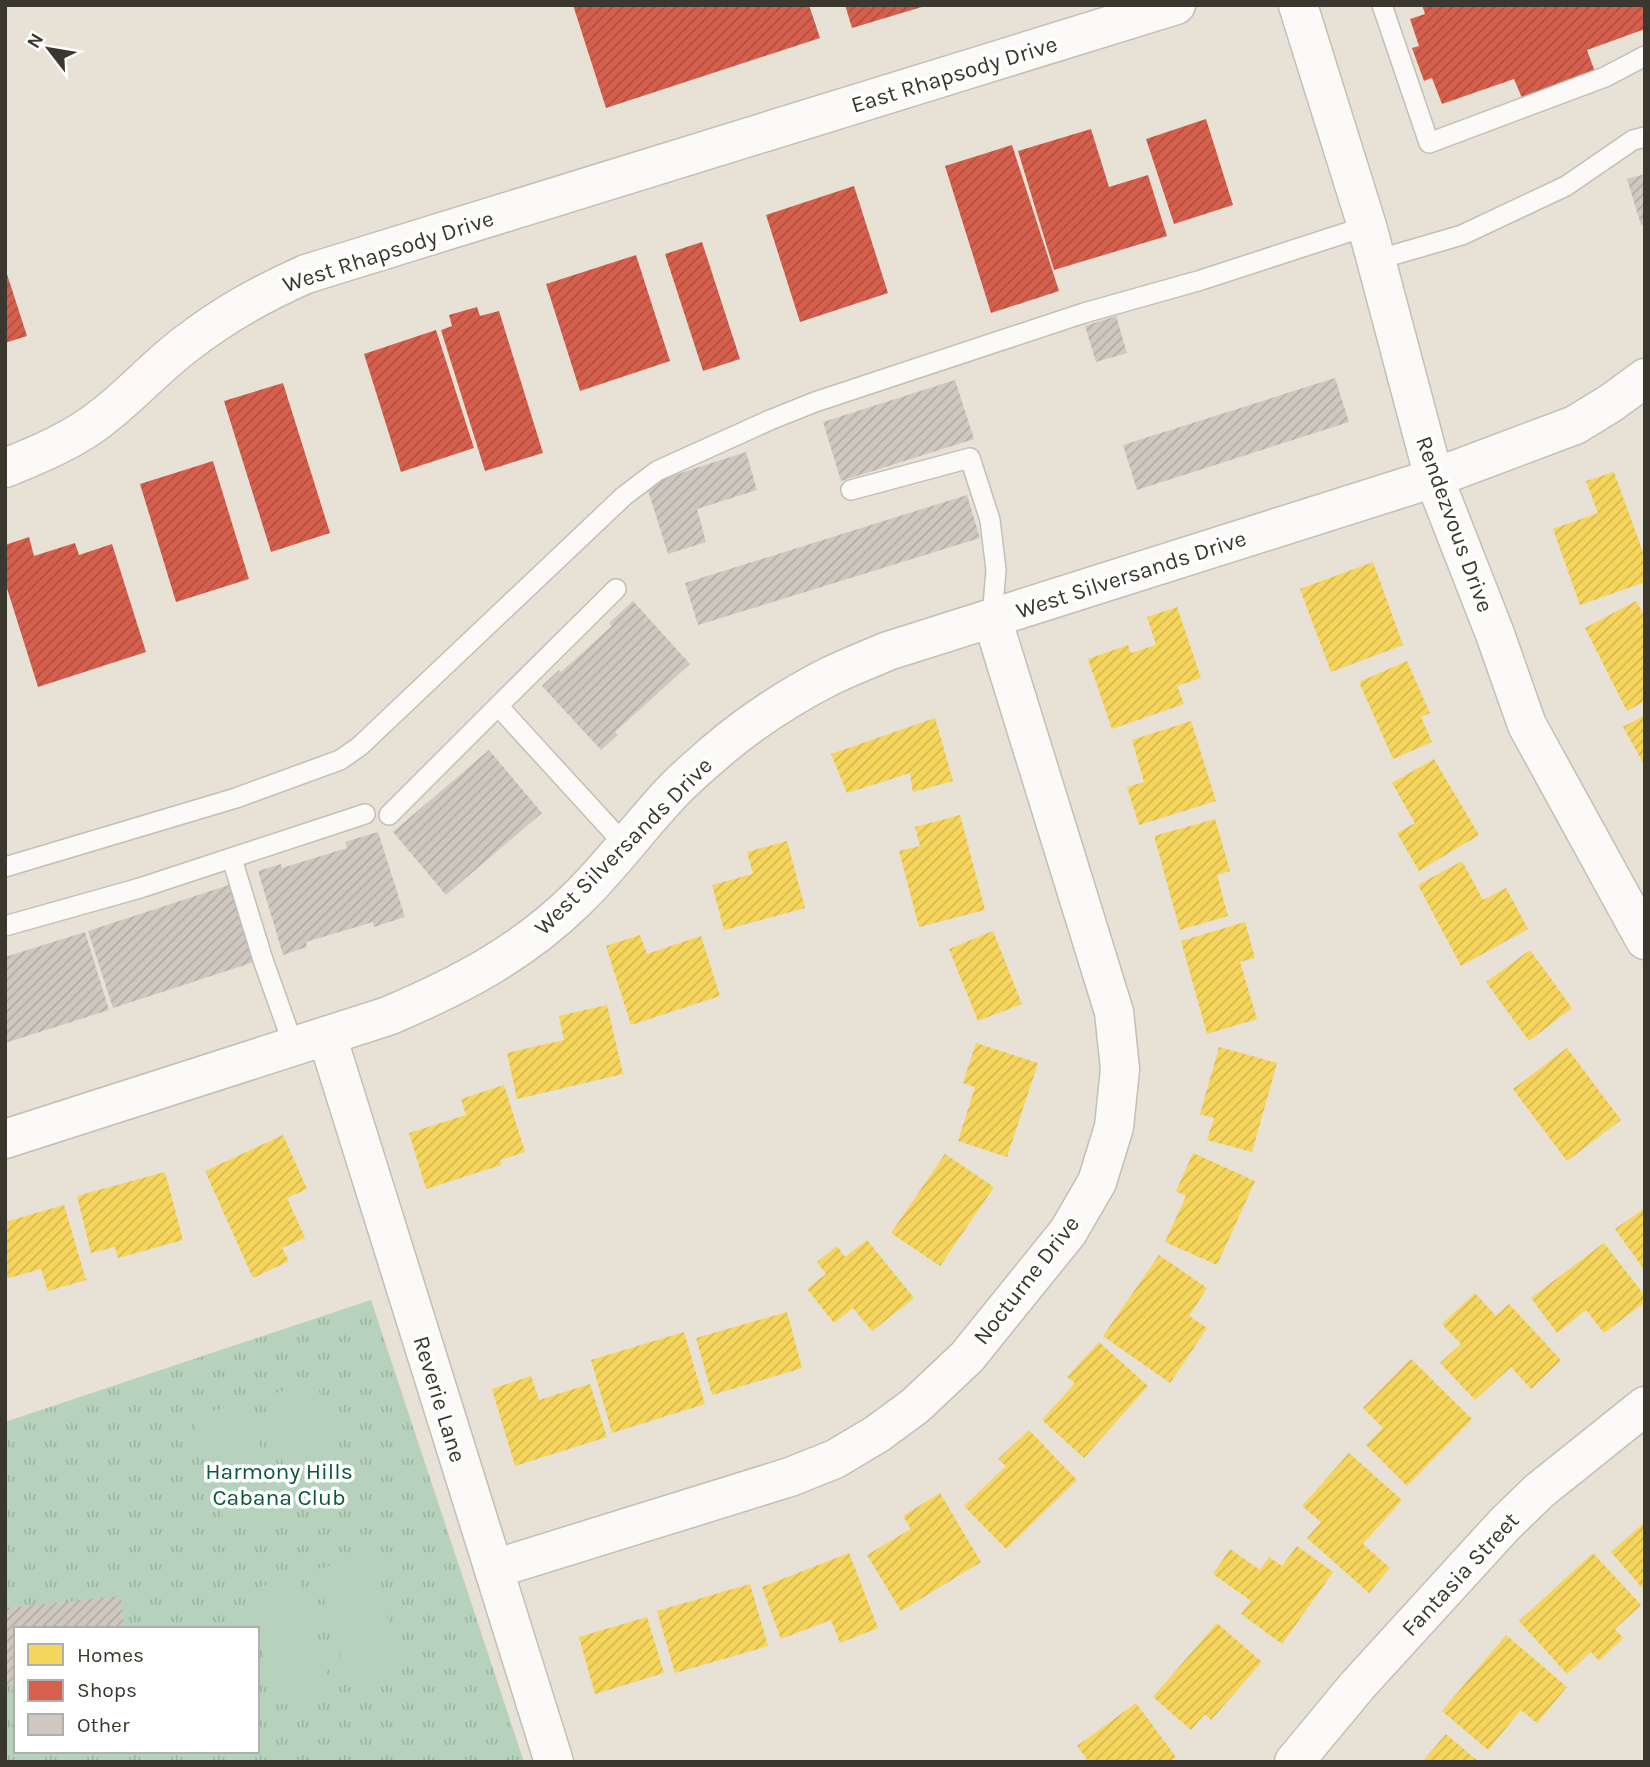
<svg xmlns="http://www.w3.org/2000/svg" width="1650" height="1767" viewBox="0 0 1650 1767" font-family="Karla,sans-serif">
  <defs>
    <pattern id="grass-tufts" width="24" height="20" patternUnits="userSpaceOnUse" patternTransform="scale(1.75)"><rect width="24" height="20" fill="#b7d2bc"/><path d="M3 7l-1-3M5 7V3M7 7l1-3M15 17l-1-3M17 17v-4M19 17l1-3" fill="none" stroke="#9eb5a2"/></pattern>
    <pattern id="homes-hatch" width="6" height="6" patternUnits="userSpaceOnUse" patternTransform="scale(1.75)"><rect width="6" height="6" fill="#f6d55c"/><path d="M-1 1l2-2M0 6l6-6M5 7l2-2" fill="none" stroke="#d4b750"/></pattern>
    <pattern id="shops-hatch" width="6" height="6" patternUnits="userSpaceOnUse" patternTransform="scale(1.75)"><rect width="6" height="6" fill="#d6604d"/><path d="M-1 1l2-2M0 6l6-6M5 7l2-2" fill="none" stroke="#af5040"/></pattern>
    <pattern id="building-hatch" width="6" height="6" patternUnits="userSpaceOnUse" patternTransform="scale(1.75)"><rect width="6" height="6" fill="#cec8c0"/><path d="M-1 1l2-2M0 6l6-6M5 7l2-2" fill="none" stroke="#b2aca5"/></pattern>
  </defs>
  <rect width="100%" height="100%" fill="#e7e1d6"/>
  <path fill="url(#grass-tufts)" fill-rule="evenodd" d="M 371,1300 L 524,1762 L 5,1762 L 5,1422 ZM 16,1629 L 257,1629 L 257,1751 L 16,1751 Z"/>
  <path fill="#b7d2bc" d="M 316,1381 L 350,1494 L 297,1511 L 263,1397 Z
    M 246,1401 L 281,1514 L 227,1531 L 193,1417 Z
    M 368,1554 L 402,1667 L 349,1684 L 315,1570 Z
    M 297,1575 L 332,1689 L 279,1705 L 257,1633 L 257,1629 L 256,1629 L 245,1591 Z"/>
  <path fill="url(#homes-hatch)" d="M 1614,472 L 1645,558 L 1645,582 L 1580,605 L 1553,529 L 1598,513 L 1586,481 Z
    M 1373,562 L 1403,645 L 1331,672 L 1300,589 Z
    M 1636,601 L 1645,617 L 1645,701 L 1627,711 L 1585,628 Z
    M 1177,607 L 1201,678 L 1177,686 L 1184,704 L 1112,729 L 1088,659 L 1128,645 L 1131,653 L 1156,645 L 1147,617 Z
    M 1407,661 L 1430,713 L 1421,717 L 1432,742 L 1393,759 L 1359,682 Z
    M 1645,715 L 1645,766 L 1623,727 Z
    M 935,718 L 953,781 L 913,792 L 910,773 L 847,793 L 831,754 Z
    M 1191,721 L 1216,801 L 1139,825 L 1127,787 L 1144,782 L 1132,740 Z
    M 1434,759 L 1479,835 L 1419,871 L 1397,833 L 1415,823 L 1392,783 Z
    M 960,815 L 985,910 L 919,927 L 899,851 L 920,846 L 915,827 Z
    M 1215,819 L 1230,871 L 1217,875 L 1228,916 L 1180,930 L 1154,836 Z
    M 787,841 L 805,908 L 724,930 L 712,885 L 753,874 L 747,852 Z
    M 1462,861 L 1483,900 L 1506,888 L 1528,929 L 1461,966 L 1418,885 Z
    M 1245,922 L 1255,958 L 1240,962 L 1257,1019 L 1207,1034 L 1181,941 Z
    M 993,931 L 1022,1004 L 978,1021 L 949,949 Z
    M 640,935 L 647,954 L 701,936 L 720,996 L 631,1025 L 606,946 Z
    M 1530,950 L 1572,1008 L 1529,1041 L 1486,982 Z
    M 607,1005 L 623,1074 L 517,1099 L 507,1053 L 564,1040 L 559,1016 Z
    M 976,1043 L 1038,1063 L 1007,1157 L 958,1141 L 975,1087 L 963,1083 Z
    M 1219,1047 L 1277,1063 L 1252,1152 L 1207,1140 L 1214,1118 L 1200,1114 Z
    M 1567,1048 L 1621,1120 L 1567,1161 L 1513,1089 Z
    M 504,1085 L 525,1152 L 500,1160 L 501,1165 L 426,1189 L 409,1133 L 466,1115 L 461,1099 Z
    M 283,1135 L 307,1189 L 287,1198 L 305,1238 L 282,1248 L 289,1261 L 253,1278 L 205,1171 Z
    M 1193,1153 L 1255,1181 L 1217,1265 L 1165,1242 L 1186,1196 L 1176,1191 Z
    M 945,1154 L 994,1187 L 940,1266 L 891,1233 Z
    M 165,1172 L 183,1240 L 118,1258 L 115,1247 L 91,1253 L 77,1196 Z
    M 64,1205 L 86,1280 L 48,1291 L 41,1269 L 5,1279 L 5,1222 Z
    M 1645,1208 L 1645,1271 L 1615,1229 Z
    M 867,1240 L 914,1298 L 872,1331 L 853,1308 L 834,1323 L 807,1289 L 826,1274 L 817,1262 L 837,1246 L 845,1257 Z
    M 1604,1243 L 1645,1296 L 1645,1302 L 1604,1333 L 1586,1310 L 1557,1333 L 1531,1298 Z
    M 1159,1255 L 1207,1288 L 1189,1316 L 1207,1328 L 1170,1383 L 1103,1336 Z
    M 1475,1293 L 1496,1316 L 1509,1304 L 1561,1360 L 1531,1389 L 1511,1367 L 1475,1400 L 1440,1363 L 1461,1344 L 1442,1324 Z
    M 787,1312 L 802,1368 L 712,1395 L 696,1338 Z
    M 684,1332 L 705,1404 L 612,1433 L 591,1360 Z
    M 1099,1342 L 1148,1386 L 1084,1458 L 1042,1420 L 1075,1383 L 1067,1377 Z
    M 1411,1359 L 1472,1419 L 1407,1486 L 1366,1445 L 1383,1428 L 1363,1408 Z
    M 531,1376 L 539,1400 L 590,1384 L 607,1437 L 515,1466 L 492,1389 Z
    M 1029,1430 L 1077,1480 L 1006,1549 L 964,1506 L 1006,1466 L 998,1459 Z
    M 1349,1453 L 1402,1500 L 1363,1544 L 1390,1568 L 1369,1593 L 1307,1538 L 1321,1522 L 1302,1506 Z
    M 940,1493 L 981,1562 L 901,1611 L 867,1555 L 911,1529 L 903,1516 Z
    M 1645,1522 L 1645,1591 L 1611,1552 Z
    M 1297,1546 L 1333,1572 L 1282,1644 L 1241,1614 L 1251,1601 L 1213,1574 L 1230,1549 L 1260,1570 L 1269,1557 L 1282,1566 Z
    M 849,1553 L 878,1628 L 840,1643 L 831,1620 L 781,1639 L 762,1587 Z
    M 1593,1553 L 1641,1605 L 1615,1629 L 1623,1638 L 1599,1661 L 1591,1652 L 1567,1674 L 1519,1621 Z
    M 750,1584 L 768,1646 L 675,1673 L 657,1611 Z
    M 647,1617 L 664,1673 L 595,1694 L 579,1637 Z
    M 1217,1623 L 1262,1662 L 1211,1720 L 1205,1714 L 1191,1730 L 1153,1697 Z
    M 1506,1635 L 1567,1687 L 1537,1723 L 1521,1710 L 1488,1750 L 1442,1711 Z
    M 1136,1703 L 1176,1757 L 1170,1762 L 1089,1762 L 1077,1746 Z
    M 1446,1734 L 1479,1762 L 1422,1762 Z"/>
  <path fill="url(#shops-hatch)" d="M 573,5 L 809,5 L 820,38 L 606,108 Z
    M 845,5 L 925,5 L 925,6 L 852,28 Z
    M 1422,5 L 1645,5 L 1645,29 L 1587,50 L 1595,72 L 1522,98 L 1514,79 L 1442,104 L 1432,78 L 1424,81 L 1412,48 L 1419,46 L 1410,19 L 1425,14 Z
    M 1206,119 L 1233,205 L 1174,224 L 1146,139 Z
    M 1091,129 L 1109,187 L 1148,175 L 1167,236 L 1054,270 L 1018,151 Z
    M 1012,145 L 1059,291 L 991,313 L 945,166 Z
    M 854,186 L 888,293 L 800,322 L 766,215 Z
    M 702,242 L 740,359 L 703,371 L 665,254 Z
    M 636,255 L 670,361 L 580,391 L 546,284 Z
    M 5,268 L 27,336 L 5,343 Z
    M 477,307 L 480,316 L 499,311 L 543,453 L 485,471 L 441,330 L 452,326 L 449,315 Z
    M 436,330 L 474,448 L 401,472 L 364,354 Z
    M 283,383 L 330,533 L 271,552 L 224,401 Z
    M 213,461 L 249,579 L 176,602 L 140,484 Z
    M 29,537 L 34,556 L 75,543 L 79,555 L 112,544 L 146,652 L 38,687 L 5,582 L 5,545 Z"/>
  <path fill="url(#building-hatch)" d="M 1645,174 L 1645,224 L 1641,225 L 1627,179 Z
    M 1116,316 L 1127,353 L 1096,362 L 1085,326 Z
    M 1335,378 L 1349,422 L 1137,490 L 1123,445 Z
    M 955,380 L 974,439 L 841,481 L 823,422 Z
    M 746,452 L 757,490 L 697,509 L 706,542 L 668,554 L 646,484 Z
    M 967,495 L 980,538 L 698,625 L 685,583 Z
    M 633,601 L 690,664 L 615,732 L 618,735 L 601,750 L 542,686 L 559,670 L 561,672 L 612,626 L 609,623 Z
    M 489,750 L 542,813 L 446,895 L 393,832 Z
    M 378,832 L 405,917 L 374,927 L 373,922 L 306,942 L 307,947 L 283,955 L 258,871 L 281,864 L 282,868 L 347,848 L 345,842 Z
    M 229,885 L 254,962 L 113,1008 L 88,931 Z
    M 85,932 L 109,1010 L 5,1043 L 5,957 Z
    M 121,1596 L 124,1629 L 16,1629 L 16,1685 L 5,1686 L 5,1608 Z"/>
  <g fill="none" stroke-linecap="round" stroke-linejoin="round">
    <defs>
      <path id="service" d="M 1382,5 L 1429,143 L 1605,77 L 1645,56
        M 1376,260 L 1462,235 L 1566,186 L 1633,140 L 1645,137
        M 851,490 L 970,458 L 990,520 L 996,570 L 992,618
        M 616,589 L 498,706 L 626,846
        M 389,815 L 498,706
        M 232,859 L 263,960 L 294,1047
        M 5,867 L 236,798 L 340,760 L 360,746 L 624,496 L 657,471 L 770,420 L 815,402 L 1084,313 L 1198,281 L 1367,226
        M 5,926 L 140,888 L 365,814"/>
      <path id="minor" d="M 1298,5 L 1367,226 L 1434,478 L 1495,634 L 1527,725 L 1645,940
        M 327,1036 L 554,1762
        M 5,1139 L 388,1016 C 459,986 521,954 577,899 C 611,866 639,827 672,792 C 686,777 703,763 719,749 C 752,721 791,696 830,676 C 849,667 869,659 888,651 L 1434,478 L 1575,425 L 1611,403 L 1645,378
        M 494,1569 L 790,1477 L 835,1459 L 877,1434 L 915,1406 L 967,1357 L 1068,1232 L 1097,1182 L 1114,1127 L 1120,1069 L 1114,1012 L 992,618
        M 1294,1762 L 1357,1686 L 1504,1525 L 1539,1491 L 1645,1406"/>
      <path id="tertiary" d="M 5,468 C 40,454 76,439 105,415 C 133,393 157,366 186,344 C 225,314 261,294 306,274 L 1176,5"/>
    </defs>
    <use href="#service" stroke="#c3bfb6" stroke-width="22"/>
    <use href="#minor" stroke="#c3bfb6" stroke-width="41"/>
    <use href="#tertiary" stroke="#c3bfb6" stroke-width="41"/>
    <use href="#service" stroke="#fbfaf9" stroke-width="19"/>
    <use href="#minor" stroke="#fbfaf9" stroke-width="38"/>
    <use href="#tertiary" stroke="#fbfaf9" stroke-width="38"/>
  </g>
  <g text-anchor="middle" stroke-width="7" stroke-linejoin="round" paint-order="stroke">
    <g font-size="23" fill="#3a372f" stroke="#fff">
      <text transform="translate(954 74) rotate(-17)" y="8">East Rhapsody Drive</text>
      <text transform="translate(388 251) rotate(-18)" y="8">West Rhapsody Drive</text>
      <text transform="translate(1455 524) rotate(70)" y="8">Rendezvous Drive</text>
      <text transform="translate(1131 574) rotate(-18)" y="8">West Silversands Drive</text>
      <text transform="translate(623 846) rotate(-45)" y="8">West Silversands Drive</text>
      <text transform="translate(1026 1280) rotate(-52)" y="8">Nocturne Drive</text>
      <text transform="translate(440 1399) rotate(73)" y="8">Reverie Lane</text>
      <text transform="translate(1460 1574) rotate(-47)" y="8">Fantasia Street</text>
    </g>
    <g font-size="23" fill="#0a5838" stroke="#fff">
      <text x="279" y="1479">Harmony Hills<tspan x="279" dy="26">Cabana Club</tspan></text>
    </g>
  </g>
  <rect width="1650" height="1767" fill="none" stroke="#3a372f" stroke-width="14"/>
  <rect x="14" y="1627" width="245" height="126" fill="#ffffff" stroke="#b0afac" stroke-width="2"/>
  <rect x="28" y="1644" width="35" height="21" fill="#f6d55c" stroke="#b0afac" stroke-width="2"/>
  <text x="77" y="1662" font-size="21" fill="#3a372f">Homes</text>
  <rect x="28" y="1680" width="35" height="21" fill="#d6604d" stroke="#b0afac" stroke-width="2"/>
  <text x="77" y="1697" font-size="21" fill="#3a372f">Shops</text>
  <rect x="28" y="1714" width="35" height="21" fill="#cec8c0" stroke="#b0afac" stroke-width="2"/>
  <text x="77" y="1732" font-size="21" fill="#3a372f">Other</text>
  <g transform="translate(49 49) rotate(301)" stroke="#ffffff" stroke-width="5" paint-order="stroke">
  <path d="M0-5L12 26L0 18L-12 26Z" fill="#3a372f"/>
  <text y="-10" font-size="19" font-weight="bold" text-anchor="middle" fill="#3a372f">N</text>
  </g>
</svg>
